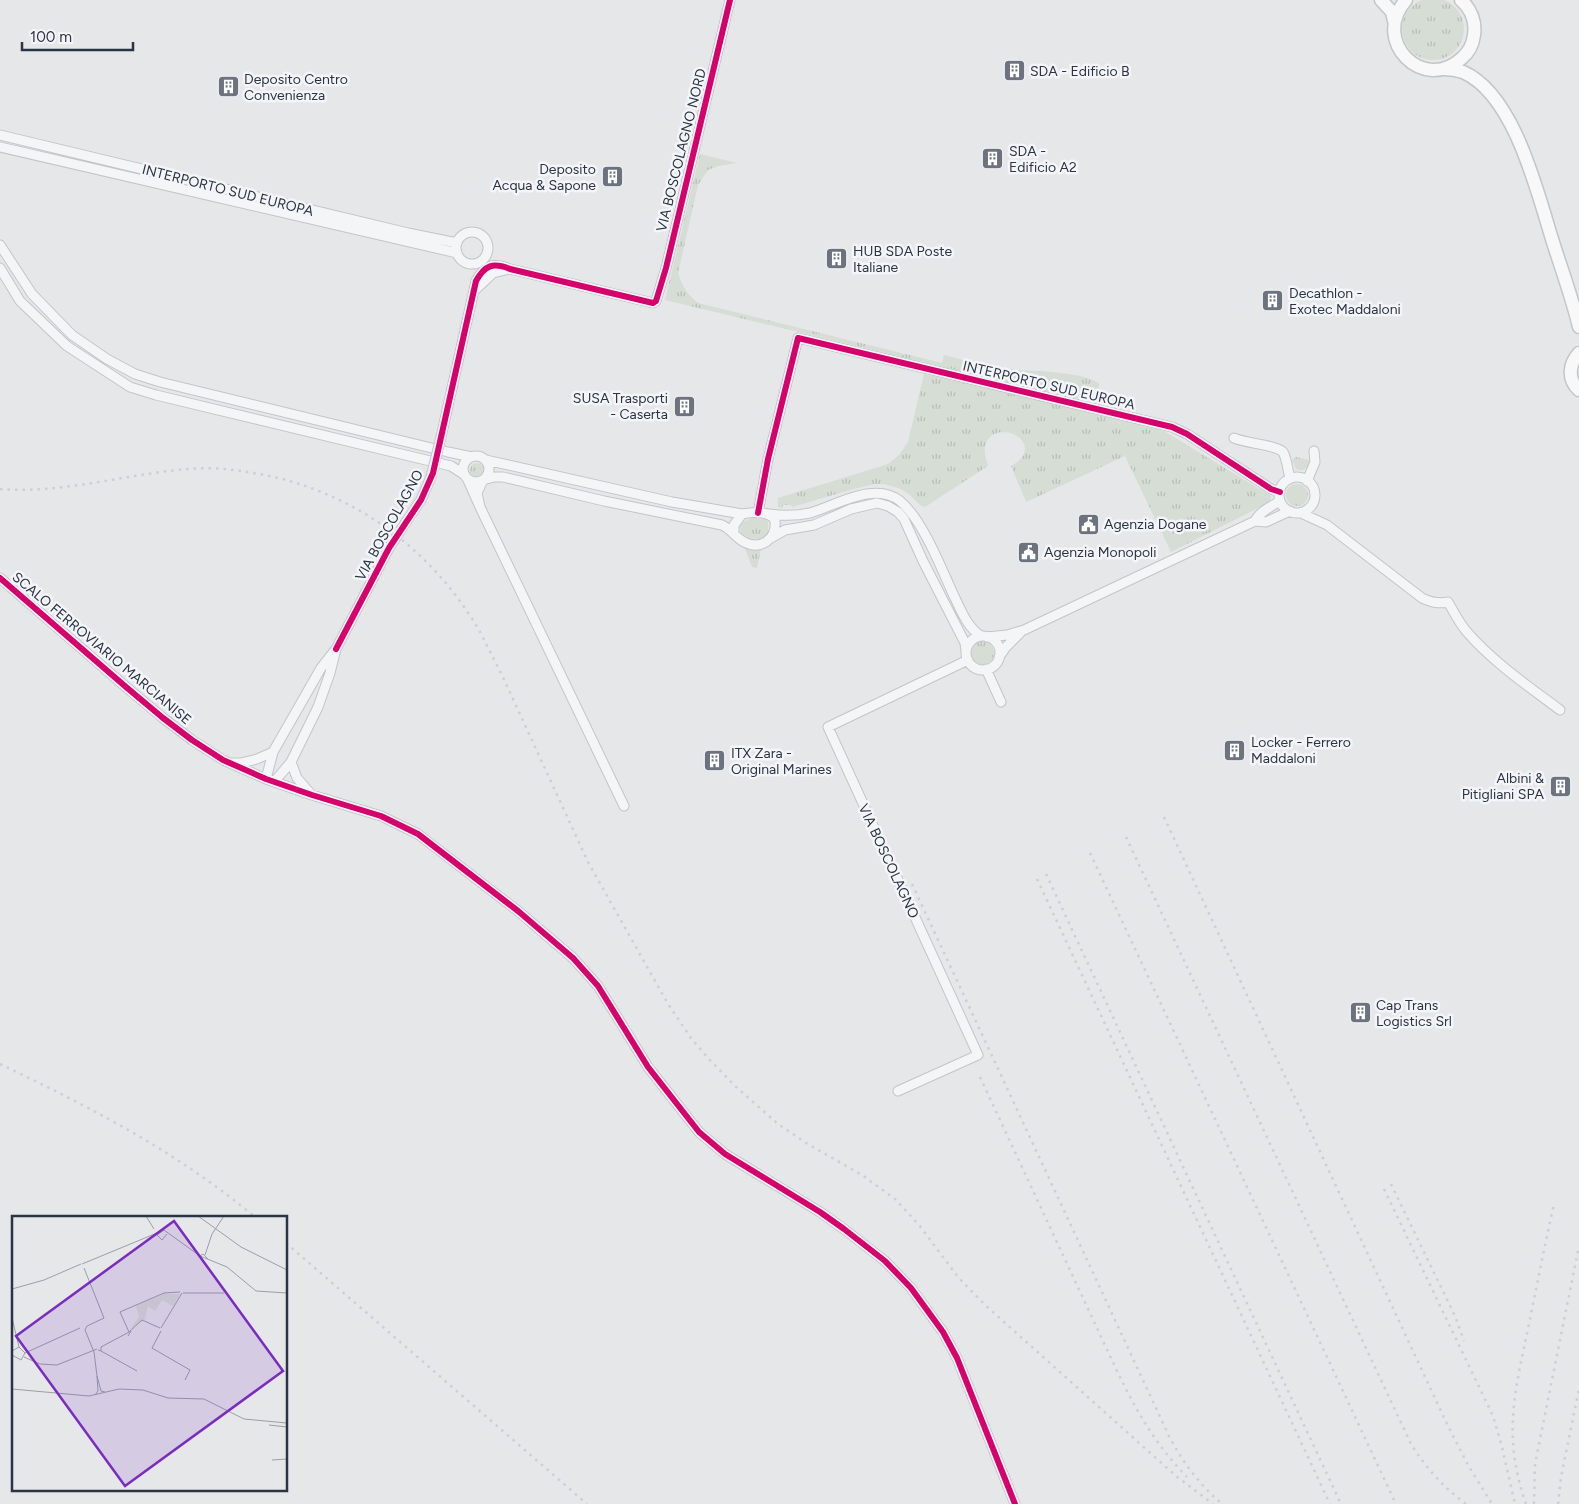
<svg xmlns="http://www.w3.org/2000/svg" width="1579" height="1504" viewBox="0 0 1579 1504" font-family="Figtree,sans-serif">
  <defs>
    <pattern id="grass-tufts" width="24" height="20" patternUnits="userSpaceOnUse" patternTransform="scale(1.25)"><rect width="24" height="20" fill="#d5ddd5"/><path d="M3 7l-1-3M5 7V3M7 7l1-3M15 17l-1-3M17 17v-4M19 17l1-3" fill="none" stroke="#b7beb8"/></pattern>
  </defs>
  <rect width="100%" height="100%" fill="#e5e7e9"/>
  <path fill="url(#grass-tufts)" d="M1402 29a31 31 0 1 1 62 0a31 31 0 1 1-62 0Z
    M 700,154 L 737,163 L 718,166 L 708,170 L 698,185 L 678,273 C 682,286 687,294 698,303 L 942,363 L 944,355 C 964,360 984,367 1005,369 C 1025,371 1086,371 1099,384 L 1097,396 L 1092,399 L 1073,398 L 665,300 Z
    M 924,374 L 1159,428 L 1271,496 L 1270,502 L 1171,552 L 1125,456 L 1026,502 L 1011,466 C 1049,445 999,416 986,443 C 983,450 986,459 988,466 L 925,507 L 920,505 L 909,494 L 901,489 L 884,484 L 874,484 L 850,490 L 792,507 L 791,505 L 783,505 L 782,508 L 778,507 L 778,498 L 882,466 L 888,464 L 899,455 L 908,442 Z
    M 1296,457 L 1309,460 L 1310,462 C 1306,469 1304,472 1296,469 L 1292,460 Z
    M470 470a7 7 0 1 1 14 0a7 7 0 1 1-14 0Z
    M1286 495a11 11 0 1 1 22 0a11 11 0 1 1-22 0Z
    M 753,518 L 765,519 L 768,521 L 768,533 L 762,540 L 750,538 L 741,534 L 740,526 C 743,521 748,519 753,518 Z
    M 744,546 L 751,549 L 761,549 L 757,568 L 752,567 Z
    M970 653a12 12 0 1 1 24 0a12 12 0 1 1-24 0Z"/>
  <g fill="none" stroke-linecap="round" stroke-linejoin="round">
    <defs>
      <path id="street" d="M 0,135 L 408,233 L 457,243
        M 0,147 L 457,253
        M456 248a16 16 0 1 1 32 0a16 16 0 1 1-32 0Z
        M 0,245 L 32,294 L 72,335 L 107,359 L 135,374 L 160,382 L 448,452 L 472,457
        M 0,268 L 20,301 L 67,346 L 130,387 L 156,395 L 451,466 L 465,475
        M 475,290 L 493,273 L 509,269
        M 441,437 L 476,281 C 485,265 493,262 510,269 L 653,303 L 656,301 L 666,268 L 730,0
        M 1234,438 C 1244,443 1277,445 1283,452 C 1287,459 1288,471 1290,479
        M463 469a13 13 0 1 1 26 0a13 13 0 1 1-26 0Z
        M 486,460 L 672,502 L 742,514
        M1279 495a18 18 0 1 1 36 0a18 18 0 1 1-36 0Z
        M 467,478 L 480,507 L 477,493 L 483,480 L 494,477 L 503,477 L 604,501 L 722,525 C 731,529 736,538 744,542 C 762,551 777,538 775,520 C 768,510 753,512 742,514 L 734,525 L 734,533
        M 1307,481 L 1315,462 L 1314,451
        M 480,507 L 624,806
        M 758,513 L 768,459 L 798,338 L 1172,427 L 1187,434 L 1271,489 L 1280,492
        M 1301,513 L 1327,525 L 1422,598 C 1431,602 1437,604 1448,602 C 1454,612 1459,623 1467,632 C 1493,662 1528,686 1560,710
        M 769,514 C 783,516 796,516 810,513 C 837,505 875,481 900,501 C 923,520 941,568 954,596 C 961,610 967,627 981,636
        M 1255,521 L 1266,522 L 1290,511
        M 406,522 L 421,500 L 431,477
        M 771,538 L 785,530 L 814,525 L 851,509 L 877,503 L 888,506 L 898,512 L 904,519 L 923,561 L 965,643 L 966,651
        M 0,578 L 126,687 L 163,718 L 192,740 L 223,760 L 266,779 L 312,795 L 381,816 L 418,834 L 518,911 L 573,958 L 598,986 L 648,1067 L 699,1132 L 725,1154 L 820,1212 L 844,1229 L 885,1261 L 911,1288 L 943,1332 L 957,1358 L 1015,1504
        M966 653a17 17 0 1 1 34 0a17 17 0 1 1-34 0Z
        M 987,637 L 1007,635 L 1024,630 L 1255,521 C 1259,512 1272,506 1280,501
        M 336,649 L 389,548
        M 999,657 L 1006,647 L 1020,633
        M 986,669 L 1001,702
        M 233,763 L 241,763 L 257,759 L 273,752 L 321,668 L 336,649 L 330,673 L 318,707 L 291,762 L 297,778 L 310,793
        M 266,779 L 273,752
        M 274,782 L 291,762
        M 898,1091 L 978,1055 L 828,727 L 968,660"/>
      <path id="secondary" d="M 1381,0 L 1392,12 L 1394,21
        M 1406,0 C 1370,41 1424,94 1462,58 C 1469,52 1473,44 1474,35 C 1476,22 1471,9 1461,0
        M 1444,69 C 1451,69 1457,70 1463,72 C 1514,94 1537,191 1552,239 C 1561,268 1572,297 1579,327
        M 1579,353 C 1569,364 1567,379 1579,390"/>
    </defs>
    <use href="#street" stroke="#c3c5c7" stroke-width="11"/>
    <use href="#secondary" stroke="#c3c5c7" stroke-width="15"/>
    <use href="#street" stroke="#f4f5f7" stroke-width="9"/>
    <use href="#secondary" stroke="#f8f8f8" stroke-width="12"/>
    <path stroke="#cecfd2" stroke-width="2.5" stroke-dasharray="2.5 5" stroke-linecap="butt" d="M 0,489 C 62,494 126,474 188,469 C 210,467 232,469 253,473 C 349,488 430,547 479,630 L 501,673 L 588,862 L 668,1004 L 691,1038 L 708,1058 L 734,1085 L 778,1124 L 806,1143 L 862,1175 L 895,1199 L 919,1225 L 958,1277 L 984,1304 L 1176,1476 L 1213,1504
      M 1164,817 L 1447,1424 L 1468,1465 L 1492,1504
      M 1126,837 L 1411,1444 C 1426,1468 1443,1487 1466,1504
      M 1090,853 L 1396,1504
      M 1046,874 L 1341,1504
      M 1037,879 L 1330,1504
      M 912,884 L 1169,1436 C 1183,1463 1200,1485 1222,1504
      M 0,1064 C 90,1107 179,1153 256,1218
      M 980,1077 L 1117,1371 C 1137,1412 1155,1444 1187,1477
      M 1391,1184 L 1455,1316 L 1464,1341
      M 1384,1189 L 1493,1416 L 1502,1447 L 1515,1504
      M 286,1243 L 587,1504
      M 1526,1504 C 1502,1436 1515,1391 1529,1324 C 1537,1284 1545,1244 1554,1204
      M 1534,1504 L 1535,1464 L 1579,1246
      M 1558,1504 L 1561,1477 L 1579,1389"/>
    <defs>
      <path id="street-bridge" d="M 431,477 L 441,437
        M 389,548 L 406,522"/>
    </defs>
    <use href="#street-bridge" stroke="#c3c5c7" stroke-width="11" stroke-linecap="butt"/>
    <use href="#street-bridge" stroke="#f4f5f7" stroke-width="9"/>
    <defs>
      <path id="cycleway" d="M 758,513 L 768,459 L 798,338 L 1172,427 L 1187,434 L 1271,489 L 1280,492
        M 0,578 L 126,687 L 163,718 L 192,740 L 223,760 L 266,779 L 312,795 L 381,816 L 418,834 L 518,911 L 573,958 L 598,986 L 648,1067 L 699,1132 L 725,1154 L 820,1212 L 844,1229 L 885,1261 L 911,1288 L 943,1332 L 957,1358 L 1015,1504
        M 336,649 L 389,548 L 421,500 L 433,473 L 476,281 C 485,265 493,262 510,269 L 653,303 L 656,301 L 666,268 L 730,0"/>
    </defs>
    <use href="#cycleway" stroke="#f3f5f9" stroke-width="9"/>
    <use href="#cycleway" stroke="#d6006c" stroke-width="6"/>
  </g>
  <defs>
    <symbol id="building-square" viewBox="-11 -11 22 22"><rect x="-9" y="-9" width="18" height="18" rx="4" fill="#6c737e" stroke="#f3f5f9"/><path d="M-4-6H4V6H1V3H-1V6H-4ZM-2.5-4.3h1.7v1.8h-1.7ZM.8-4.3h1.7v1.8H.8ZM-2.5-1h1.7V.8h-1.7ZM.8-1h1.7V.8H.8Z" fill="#fff"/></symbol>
    <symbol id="civic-square" viewBox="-11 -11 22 22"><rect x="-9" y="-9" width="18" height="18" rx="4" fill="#6c737e" stroke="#f3f5f9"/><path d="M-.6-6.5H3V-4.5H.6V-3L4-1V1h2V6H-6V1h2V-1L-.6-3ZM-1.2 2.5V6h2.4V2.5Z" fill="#fff"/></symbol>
  </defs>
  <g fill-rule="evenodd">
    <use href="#building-square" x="1002" y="58" width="25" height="25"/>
    <use href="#building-square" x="216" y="74" width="25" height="25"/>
    <use href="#building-square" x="980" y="146" width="25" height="25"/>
    <use href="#building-square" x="600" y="164" width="25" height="25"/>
    <use href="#building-square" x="824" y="246" width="25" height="25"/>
    <use href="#building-square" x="1260" y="288" width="25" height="25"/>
    <use href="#building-square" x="672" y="394" width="25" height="25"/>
    <use href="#civic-square" x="1076" y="512" width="25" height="25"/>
    <use href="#civic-square" x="1016" y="540" width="25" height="25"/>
    <use href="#building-square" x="1222" y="738" width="25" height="25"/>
    <use href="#building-square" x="702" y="748" width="25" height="25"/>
    <use href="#building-square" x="1548" y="774" width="25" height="25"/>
    <use href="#building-square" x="1348" y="1000" width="25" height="25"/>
  </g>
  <g text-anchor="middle" stroke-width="5" stroke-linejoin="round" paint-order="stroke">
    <g font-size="14" fill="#2b3444" stroke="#f3f5f9" text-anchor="start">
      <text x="1030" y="76">SDA - Edificio B</text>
      <text x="244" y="84">Deposito Centro<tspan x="244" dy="16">Convenienza</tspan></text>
      <text x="1009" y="156">SDA -<tspan x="1009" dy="16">Edificio A2</tspan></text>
      <text x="596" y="174" text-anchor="end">Deposito<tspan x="596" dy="16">Acqua &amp; Sapone</tspan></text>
      <text x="853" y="256">HUB SDA Poste<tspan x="853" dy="16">Italiane</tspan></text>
      <text x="1289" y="298">Decathlon -<tspan x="1289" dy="16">Exotec Maddaloni</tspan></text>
      <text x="668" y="403" text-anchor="end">SUSA Trasporti<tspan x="668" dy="16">- Caserta</tspan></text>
      <text x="1104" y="529">Agenzia Dogane</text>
      <text x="1044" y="557">Agenzia Monopoli</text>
      <text x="1251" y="747">Locker - Ferrero<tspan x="1251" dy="16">Maddaloni</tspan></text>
      <text x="731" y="758">ITX Zara -<tspan x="731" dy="16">Original Marines</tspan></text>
      <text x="1544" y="783" text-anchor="end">Albini &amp;<tspan x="1544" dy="16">Pitigliani SPA</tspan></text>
      <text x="1376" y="1010">Cap Trans<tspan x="1376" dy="16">Logistics Srl</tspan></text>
    </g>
    <g font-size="14" fill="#2b3444" stroke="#f3f5f9">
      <text transform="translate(681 150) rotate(-76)" y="5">VIA BOSCOLAGNO NORD</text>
      <text transform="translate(228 190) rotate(14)" y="5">INTERPORTO SUD EUROPA</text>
      <text transform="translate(1049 385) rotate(13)" y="5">INTERPORTO SUD EUROPA</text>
      <text transform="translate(389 525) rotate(-61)" y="5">VIA BOSCOLAGNO</text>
      <text transform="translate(102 648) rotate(40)" y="5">SCALO FERROVIARIO MARCIANISE</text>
      <text transform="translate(889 861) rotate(65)" y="5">VIA BOSCOLAGNO</text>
    </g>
  </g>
  <g transform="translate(12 1216)">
    <rect width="275" height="275" fill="#e5e7e9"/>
    <path d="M 151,78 L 168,78 L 161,90 L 150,84 L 143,95 L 136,90 L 133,103 L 118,113 L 127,101 L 124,90 Z" fill="#d5ddd5"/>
    <path fill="none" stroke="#9b9fa7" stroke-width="1" d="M 134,0 L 142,13M 186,0 L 229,31 L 275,54M 155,18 L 150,24 L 145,19 L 152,14 L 188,40M 193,39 L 200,18 L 212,0M 196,43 L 191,38 L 188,40 L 215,51 L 244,75 L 275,77M 70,48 L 145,17M 72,52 L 92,102 L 75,110 L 73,114M 0,73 L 32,64 L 69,48M 171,77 L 212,77M 0,102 L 7,131M 149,112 L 170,77M 73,114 L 82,136 L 85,160M 118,115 L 130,104 L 148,112M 149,115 L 140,132 L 178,154 L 173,164M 117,116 L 108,96 L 152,77 L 168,76M 86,134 L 89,135 L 89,131 L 119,115 L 116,120M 0,135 L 7,131 L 13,137 L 9,144 L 0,139M 89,135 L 125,155M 13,137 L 68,112M 12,141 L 28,148 L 45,149 L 85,133M 0,173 L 77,180 L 107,173 L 131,174 L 156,182 L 192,183 L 232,203 L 275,207M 83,179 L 86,175 L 85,160 L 89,175 L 93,176M 257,209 L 275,211M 260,244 L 275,243"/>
    <path fill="#7b2cbf" fill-opacity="0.15" stroke="#7b2cbf" stroke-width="2.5" d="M 162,5 L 271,155 L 113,270 L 4,120 Z"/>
    <rect width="275" height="275" fill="none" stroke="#2b3444" stroke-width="2.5"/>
  </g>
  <path d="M22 42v8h111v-8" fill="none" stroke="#2b3444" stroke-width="2.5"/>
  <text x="30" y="42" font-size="15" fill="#2b3444" stroke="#f3f5f9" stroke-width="4" paint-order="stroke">100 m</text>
</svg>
